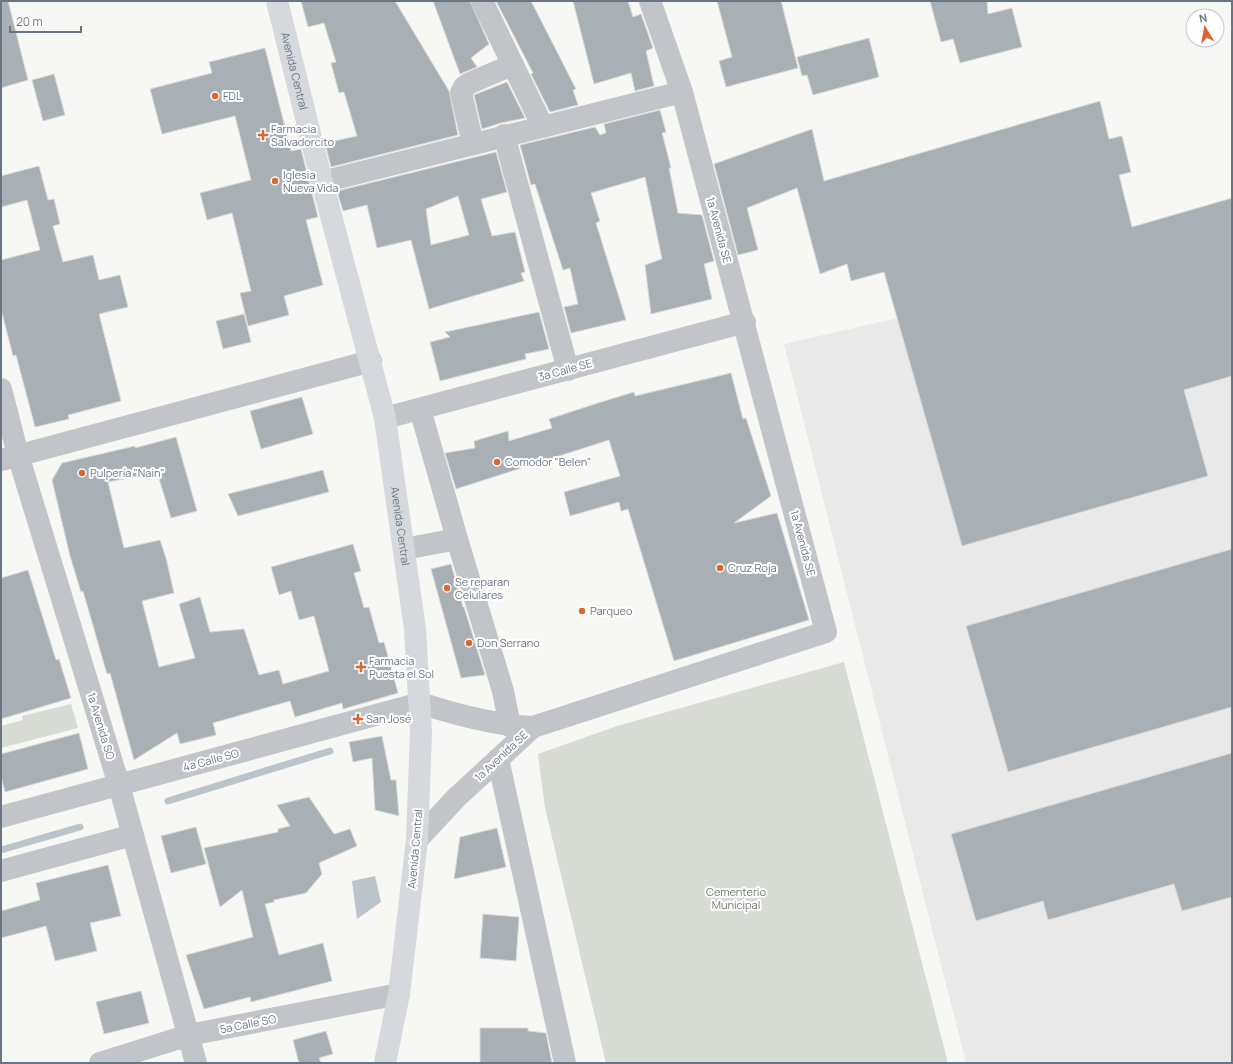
<svg xmlns="http://www.w3.org/2000/svg" width="1233" height="1064" viewBox="0 0 1233 1064" font-family="Manrope,sans-serif">
  <rect width="100%" height="100%" fill="#f7f7f4"/>
  <path fill="#e8e9e8" d="M 1232,242 L 1232,1063 L 966,1063 L 784,344 Z"/>
  <path fill="#d6dcd4" d="M 844,662 L 948,1063 L 606,1063 L 545,808 L 538,754 L 617,726 Z
    M 71,704 L 78,728 L 1,748 L 1,726 L 23,720 L 22,716 Z"/>
  <path fill="#bbc4ca" d="M 375,876 L 381,902 L 357,919 L 352,881 Z"/>
  <g fill="none" stroke-linecap="round" stroke-linejoin="round">
    <path stroke="#bbc4ca" stroke-width="7" d="M 168,801 L 330,751
      M 1,850 L 80,827"/>
  </g>
  <path fill="#a8afb5" stroke="#d9d9d7" fill-rule="evenodd" d="M 1,1 L 8,1 L 28,80 L 1,88 Z
    M 301,1 L 395,1 L 449,91 L 458,135 L 331,167 L 325,143 L 357,136 L 344,92 L 339,93 L 331,63 L 336,62 L 324,23 L 308,27 Z
    M 433,1 L 470,1 L 489,44 L 471,58 L 477,67 L 460,74 Z
    M 496,1 L 531,1 L 576,89 L 573,90 L 578,105 L 550,112 L 531,74 L 533,73 Z
    M 573,1 L 628,1 L 633,17 L 641,14 L 653,48 L 646,51 L 654,86 L 635,91 L 631,73 L 594,84 Z
    M 717,1 L 781,1 L 798,68 L 726,87 L 719,61 L 732,57 Z
    M 930,1 L 987,1 L 988,14 L 1012,8 L 1022,47 L 960,63 L 953,39 L 941,42 Z
    M 869,38 L 879,77 L 813,95 L 807,75 L 802,76 L 797,57 Z
    M 265,48 L 291,151 L 301,149 L 318,217 L 306,220 L 323,285 L 284,296 L 289,315 L 248,326 L 240,293 L 251,291 L 232,213 L 207,220 L 200,193 L 251,180 L 235,116 L 162,134 L 150,89 L 212,73 L 209,62 Z
    M 54,74 L 65,115 L 43,121 L 32,80 Z
    M 507,82 L 525,118 L 501,123 L 482,129 L 474,95 Z
    M 1100,101 L 1109,139 L 1122,136 L 1131,172 L 1119,175 L 1132,227 L 1232,198 L 1232,376 L 1184,390 L 1208,476 L 962,546 L 884,272 L 851,281 L 847,264 L 820,274 L 797,188 L 747,208 L 758,250 L 738,255 L 714,164 L 812,129 L 824,181 Z
    M 660,110 L 666,132 L 662,133 L 671,168 L 669,168 L 678,213 L 702,215 L 714,261 L 704,264 L 712,299 L 651,314 L 645,265 L 662,259 L 645,177 L 591,193 L 600,221 L 596,223 L 626,320 L 571,333 L 564,307 L 578,304 L 570,268 L 563,270 L 535,184 L 531,185 L 520,145 L 595,127 L 600,135 L 606,133 L 604,124 Z
    M 496,152 L 507,192 L 481,199 L 492,236 L 515,232 L 525,272 L 521,273 L 524,281 L 429,309 L 411,240 L 377,248 L 367,205 L 343,211 L 337,191 ZM 458,196 L 469,235 L 431,245 L 426,209 Z
    M 39,166 L 48,200 L 54,199 L 60,224 L 53,226 L 63,262 L 93,255 L 99,280 L 120,275 L 128,307 L 99,314 L 121,401 L 68,415 L 69,419 L 35,427 L 16,355 L 13,356 L 1,309 L 1,260 L 40,250 L 27,200 L 1,207 L 1,176 Z
    M 539,312 L 549,349 L 525,354 L 526,359 L 440,381 L 430,342 L 450,337 L 445,332 Z
    M 244,314 L 251,342 L 223,349 L 216,321 Z
    M 731,373 L 743,419 L 746,418 L 771,496 L 734,523 L 777,513 L 809,620 L 674,661 L 628,509 L 621,511 L 619,502 L 570,516 L 564,492 L 620,476 L 609,440 L 456,489 L 445,453 L 475,448 L 474,441 L 508,431 L 509,441 L 552,428 L 549,419 L 598,403 L 634,392 L 635,396 Z
    M 302,397 L 313,434 L 261,449 L 250,411 Z
    M 176,437 L 197,511 L 171,518 L 157,472 L 108,482 L 124,548 L 160,540 L 166,558 L 174,593 L 142,601 L 159,667 L 195,658 L 179,604 L 200,597 L 210,632 L 244,629 L 259,675 L 279,670 L 283,684 L 329,671 L 314,616 L 299,620 L 291,591 L 279,595 L 271,567 L 353,544 L 361,571 L 354,573 L 364,608 L 369,607 L 379,643 L 384,642 L 398,693 L 343,709 L 342,703 L 295,717 L 290,701 L 213,723 L 216,735 L 180,744 L 177,733 L 134,760 L 110,673 L 107,674 L 83,591 L 81,592 L 70,556 L 52,480 L 62,463 L 135,446 L 135,448 Z
    M 323,470 L 329,492 L 238,516 L 228,494 Z
    M 1232,549 L 1232,707 L 1008,772 L 966,626 Z
    M 451,564 L 463,607 L 464,607 L 485,675 L 461,678 L 431,569 Z
    M 28,570 L 56,660 L 59,659 L 71,698 L 1,719 L 1,578 Z
    M 79,733 L 88,769 L 5,792 L 1,776 L 1,754 Z
    M 382,736 L 391,780 L 396,780 L 399,816 L 375,810 L 372,758 L 353,762 L 349,742 Z
    M 1232,753 L 1232,897 L 1182,911 L 1174,884 L 1048,920 L 1043,901 L 976,921 L 951,834 Z
    M 309,797 L 334,834 L 350,829 L 357,846 L 319,863 L 322,874 L 306,893 L 274,900 L 274,902 L 265,904 L 279,955 L 323,943 L 332,981 L 251,1002 L 250,997 L 204,1009 L 186,955 L 253,937 L 242,890 L 220,907 L 204,848 L 278,832 L 278,829 L 290,826 L 277,805 Z
    M 196,827 L 206,864 L 171,873 L 161,836 Z
    M 497,828 L 506,867 L 454,879 L 460,837 Z
    M 108,865 L 121,916 L 90,923 L 97,951 L 55,961 L 46,926 L 1,938 L 1,911 L 40,900 L 36,883 Z
    M 483,914 L 519,917 L 516,961 L 480,958 Z
    M 141,991 L 149,1023 L 104,1034 L 96,1002 Z
    M 480,1028 L 528,1028 L 528,1031 L 546,1033 L 552,1063 L 480,1063 Z
    M 326,1031 L 333,1054 L 319,1058 L 321,1063 L 299,1063 L 293,1040 Z"/>
  <g fill="none" stroke-linecap="round" stroke-linejoin="round">
    <path stroke="#c1c4c8" stroke-width="22" d="M 482,1 L 543,127
      M 504,135 L 568,370
      M 473,144 L 461,93 L 464,87 L 470,83 L 512,65
      M 322,182 L 682,92
      M 1,389 L 18,455 L 119,785 L 196,1063
      M 420,409 L 457,539 L 503,691 L 510,726
      M 385,418 L 745,322
      M 1,460 L 371,361
      M 404,549 L 457,539
      M 498,759 L 565,1063
      M 1,817 L 420,703 C 457,715 494,725 533,727
      M 417,840 L 456,798 L 533,727 L 826,632 L 682,92 L 650,1
      M 1,871 L 133,835
      M 100,1063 L 189,1035 L 399,994"/>
    <path stroke="#d5d8dc" stroke-width="22" id="s1" d="M 277,1 L 322,182 L 385,418 L 415,629 L 421,732 L 417,840 L 399,994 L 385,1063"/>
  </g>
  <g fill="#db6630" stroke="#fff" stroke-width="1.5">
    <circle cx="215" cy="96" r="4"/>
    <path d="M261 129h4v4h4v4h-4v4h-4v-4h-4v-4h4z"/>
    <circle cx="275" cy="181" r="4"/>
    <circle cx="497" cy="462" r="4"/>
    <circle cx="82" cy="473" r="4"/>
    <circle cx="720" cy="568" r="4"/>
    <circle cx="447" cy="588" r="4"/>
    <circle cx="582" cy="611" r="4"/>
    <circle cx="469" cy="643" r="4"/>
    <path d="M359 661h4v4h4v4h-4v4h-4v-4h-4v-4h4z"/>
    <path d="M356 713h4v4h4v4h-4v4h-4v-4h-4v-4h4z"/>
  </g>
  <g text-anchor="middle" stroke-width="4" stroke-linejoin="round" paint-order="stroke">
    <g font-size="11" fill="#687584" stroke="#fff">
      <text dy="4" stroke="none"><textPath href="#s1" startOffset="72">Avenida Central</textPath></text>
      <text transform="translate(719 230) rotate(75)" y="4">1a Avenida SE</text>
      <text transform="translate(565 370) rotate(-15)" y="4">3a Calle SE</text>
      <text dy="4" stroke="none"><textPath href="#s1" startOffset="540">Avenida Central</textPath></text>
      <text transform="translate(803 543) rotate(75)" y="4">1a Avenida SE</text>
      <text transform="translate(101 726) rotate(73)" y="4">1a Avenida SO</text>
      <text transform="translate(501 756) rotate(-43)" y="4">1a Avenida SE</text>
      <text transform="translate(211 760) rotate(-15)" y="4">4a Calle SO</text>
      <text transform="translate(415 849) rotate(-85)" y="4">Avenida Central</text>
      <text transform="translate(248 1024) rotate(-11)" y="4">5a Calle SO</text>
    </g>
    <g font-size="11" fill="#687584" stroke="#fff" text-anchor="start">
      <text x="223" y="100">FDL</text>
      <text x="271" y="133">Farmacia<tspan x="271" dy="13">Salvadorcito</tspan></text>
      <text x="283" y="179">Iglesia<tspan x="283" dy="13">Nueva Vida</tspan></text>
      <text x="505" y="466">Comodor "Belen"</text>
      <text x="90" y="477">Pulpería "Nain"</text>
      <text x="728" y="572">Cruz Roja</text>
      <text x="455" y="586">Se reparan<tspan x="455" dy="13">Celulares</tspan></text>
      <text x="590" y="615">Parqueo</text>
      <text x="477" y="647">Don Serrano</text>
      <text x="369" y="665">Farmacia<tspan x="369" dy="13">Puesta el Sol</tspan></text>
      <text x="366" y="723">San José</text>
    </g>
    <g font-size="11" fill="#697b66" stroke="#fff">
      <text x="736" y="896">Cementerio<tspan x="736" dy="13">Municipal</tspan></text>
    </g>
  </g>
  <rect width="1233" height="1064" fill="none" stroke="#687584" stroke-width="4"/>
  <g transform="translate(1205 28) rotate(349)"><circle r="19" fill="#ffffff" stroke="#c3c8ce"/>
  <path d="M0-3L7 15L0 10L-7 15Z" fill="#db6630"/>
  <text y="-6" font-size="11" font-weight="bold" text-anchor="middle" fill="#687584">N</text>
  </g>
  <path d="M10 26v6h71v-6" fill="none" stroke="#687584" stroke-width="2"/>
  <text x="16" y="26" font-size="12" fill="#687584" stroke="#ffffff" stroke-width="3" paint-order="stroke">20 m</text>
</svg>
